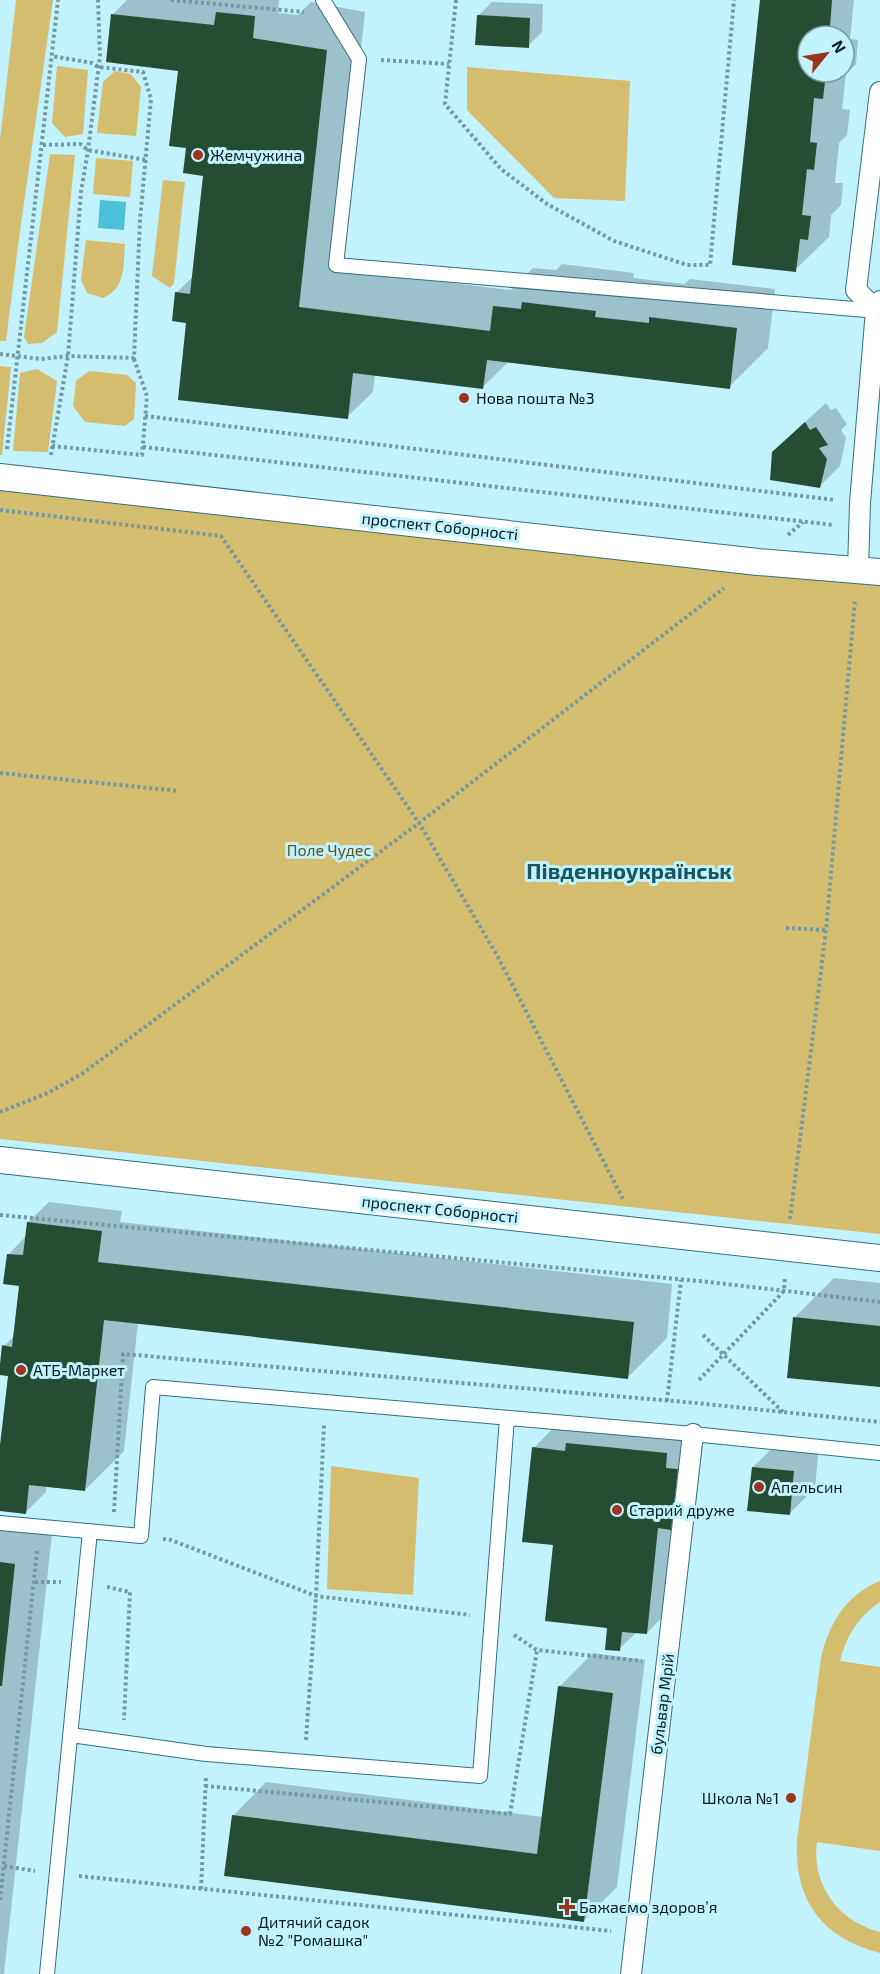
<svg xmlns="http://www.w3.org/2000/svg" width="880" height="1974" viewBox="0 0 880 1974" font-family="'Exo 2',sans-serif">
  <rect width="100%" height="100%" fill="#c2f2fd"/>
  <path fill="#d4bd6e" d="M 16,0 L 53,0 L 19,238 L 6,341 L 0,341 L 0,140 Z
    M 57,66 L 88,70 L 83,134 L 65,137 L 52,123 Z
    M 467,67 L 630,81 L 625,201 L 554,198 L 467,110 Z
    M 115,71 L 131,74 L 141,87 L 136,136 L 97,133 L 103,82 Z
    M 50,154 L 75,155 L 57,332 L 42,343 L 28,344 L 24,337 Z
    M 96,158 L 133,161 L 130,197 L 93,194 Z
    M 163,180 L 185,182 L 174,283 L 170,288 L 152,276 Z
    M 86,240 L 125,244 C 123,266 126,288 103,298 L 87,293 L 81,280 Z
    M 0,366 L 11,367 L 2,455 L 0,455 Z
    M 37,369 L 57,381 L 48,452 L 13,451 L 20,373 Z
    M 89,371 L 127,375 L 136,383 L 134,419 L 125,426 L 85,422 L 73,406 L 76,381 Z
    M 0,488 L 880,586 L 880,1234 L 0,1139 Z
    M 331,1466 L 419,1478 L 413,1595 L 327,1589 Z
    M 880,1581 L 880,1602 C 858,1617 847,1635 840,1661 L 880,1667 L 880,1851 L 817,1842 C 811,1885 839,1922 880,1932 L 880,1953 C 821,1938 794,1900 797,1840 L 821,1658 C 829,1623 846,1595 880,1581 Z"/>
  <path fill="#4dbfd6" d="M 100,200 L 126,202 L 124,230 L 98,228 Z"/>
  <path fill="#0003" fill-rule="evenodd" d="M 127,0 L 279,0 L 278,13 L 298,15 L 311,2 L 365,12 L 337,269 L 511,290 L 533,268 L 556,270 L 562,264 L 634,273 L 633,278 L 684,284 L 690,279 L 775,289 L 768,348 L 729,387 L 509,361 L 483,387 L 375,374 L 373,392 L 347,417 L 188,322 L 176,293 L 194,276 L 205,174 L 188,146 L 180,69 L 113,14 Z
    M 762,0 L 854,0 L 850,39 L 858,40 L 856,64 L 846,74 L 842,109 L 850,110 L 847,135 L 839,143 L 835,183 L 843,183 L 841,205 L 831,215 L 829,237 L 795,270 ZM 808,36 L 844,36 L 844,72 L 808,72 Z
    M 492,2 L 543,4 L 542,32 L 528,46 L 478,16 Z
    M 826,403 L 831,410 L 836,408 L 847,424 L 841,430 L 846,438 L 840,466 L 820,486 L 794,432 Z
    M 49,1202 L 122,1211 L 120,1222 L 672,1284 L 667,1338 L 628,1377 L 138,1322 L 124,1451 L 85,1490 L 46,1485 L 46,1492 L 25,1513 L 0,1510 L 0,1458 L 10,1375 L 4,1346 L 15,1335 L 21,1285 L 9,1254 L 26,1236 L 28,1222 Z
    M 834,1278 L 880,1283 L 880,1386 L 795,1317 Z
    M 593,1418 L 692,1428 L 690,1442 L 703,1443 L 696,1503 L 682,1517 L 672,1607 L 647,1633 L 637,1632 L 619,1649 L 609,1627 L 554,1544 L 534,1448 L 559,1422 L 586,1425 Z
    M 779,1442 L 819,1446 L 815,1488 L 789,1514 L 753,1467 Z
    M 0,1519 L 53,1525 L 4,1974 L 0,1974 Z
    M 593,1653 L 645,1660 L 617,1887 L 584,1920 L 233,1816 L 266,1782 L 543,1817 L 559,1687 Z"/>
  <path fill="#254d33" d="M 760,0 L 832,0 L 830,27 L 822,26 L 821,36 L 808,36 L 808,72 L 826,73 L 823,99 L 814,98 L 810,142 L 817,143 L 814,170 L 807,169 L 802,215 L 811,216 L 808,240 L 800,239 L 796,272 L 732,265 Z
    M 216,12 L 255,16 L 253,38 L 327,50 L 299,307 L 490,331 L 493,306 L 521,309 L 522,302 L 596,311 L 595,317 L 649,323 L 649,317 L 737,328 L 730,389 L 487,360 L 483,389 L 353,373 L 348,419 L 178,400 L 186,323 L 172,321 L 175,292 L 190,294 L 203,176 L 183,173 L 186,148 L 169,146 L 178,71 L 106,62 L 111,14 L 214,25 Z
    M 477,15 L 530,18 L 529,48 L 475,45 Z
    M 805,422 L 810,430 L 816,427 L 828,445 L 819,448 L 827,459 L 820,488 L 770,480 L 772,452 Z
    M 27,1222 L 102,1231 L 98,1262 L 634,1322 L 628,1379 L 104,1320 L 85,1491 L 29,1485 L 26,1514 L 0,1511 L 0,1445 L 8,1376 L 0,1375 L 0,1364 L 2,1345 L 12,1347 L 19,1286 L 3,1284 L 7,1254 L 23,1255 Z
    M 793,1317 L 880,1326 L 880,1387 L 787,1378 Z
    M 566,1443 L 667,1453 L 666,1468 L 678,1469 L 671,1530 L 658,1528 L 647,1634 L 622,1632 L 620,1651 L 605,1650 L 607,1628 L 545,1621 L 553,1545 L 522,1542 L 532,1447 L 565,1451 Z
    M 752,1467 L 794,1471 L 790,1515 L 747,1511 Z
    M 0,1562 L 15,1564 L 2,1686 L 0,1686 Z
    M 558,1686 L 613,1693 L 584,1922 L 224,1876 L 232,1815 L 537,1854 Z"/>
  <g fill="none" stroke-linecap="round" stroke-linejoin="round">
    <defs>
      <path id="service" d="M 323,0 L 359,59 L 336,265 L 878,311
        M 0,1523 L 141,1536 L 153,1387 L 693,1434 L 880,1453
        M 71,1735 L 206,1754 L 480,1776 L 507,1418
        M 47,1974 L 90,1531"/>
      <path id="pedestrian" d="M 876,310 L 856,290 L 880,92
        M 858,570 L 860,503 L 876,310 L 880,301
        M 631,1974 L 693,1434"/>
      <path id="minor" d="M 0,477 L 758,562 L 880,572
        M 0,1160 L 880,1258"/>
    </defs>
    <use href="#service" stroke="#35707c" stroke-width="16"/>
    <use href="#pedestrian" stroke="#35707c" stroke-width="22"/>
    <use href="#minor" stroke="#35707c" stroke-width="28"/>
    <path stroke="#7399a2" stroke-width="4" stroke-dasharray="3 3" stroke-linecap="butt" d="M 171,0 L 304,12
      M 456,0 L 445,104 L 501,169 L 547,204 L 614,241 L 687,265 L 710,265 L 734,0
      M 381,60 L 449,64
      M 43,145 L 80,144 L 88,150 L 146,160
      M 0,354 L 41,359 L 68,356 L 134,358 L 140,220 L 151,99 L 143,72 L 98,67 L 92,63 L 52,56
      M 145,416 L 835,500
      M 52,446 L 142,455 L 147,396 L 134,359
      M 143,447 L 834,525
      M 7,449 L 58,0
      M 51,455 L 68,356 L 81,192 L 88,150 L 100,56 L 98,0
      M 0,510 L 221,536 L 419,823 L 498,957 L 624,1201
      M 788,535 L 803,522
      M 0,773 L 179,791
      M 786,928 L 826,930
      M 0,1112 L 48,1093 L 83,1073 L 419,823 L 724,588
      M 0,1215 L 709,1282 L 880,1302
      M 790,1219 L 826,930 L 855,600
      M 703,1335 L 783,1412
      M 699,1380 L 784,1291 L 785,1277
      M 667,1401 L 681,1280
      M 114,1512 L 123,1354 L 696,1403 L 880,1422
      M 163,1539 L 171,1540 L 316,1596 L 470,1615
      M 35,1582 L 61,1582
      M 107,1587 L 130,1592 L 124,1720
      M 514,1635 L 537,1650 L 642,1661
      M 306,1740 L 316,1596 L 324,1424
      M 205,1786 L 510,1814 L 537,1650
      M 4,1866 L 35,1871
      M 79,1876 L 611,1931
      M 201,1889 L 206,1776
      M 0,1900 L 37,1551"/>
    <use href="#service" stroke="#fff" stroke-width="14"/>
    <use href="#pedestrian" stroke="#fff" stroke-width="20"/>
    <use href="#minor" stroke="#fff" stroke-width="26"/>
  </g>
  <g fill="#9d341e" stroke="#c2f2fd" stroke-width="2">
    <circle cx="198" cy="155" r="6"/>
    <circle cx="464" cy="398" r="6"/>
    <circle cx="21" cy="1370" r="6"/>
    <circle cx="759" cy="1487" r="6"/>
    <circle cx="617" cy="1510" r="6"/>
    <circle cx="791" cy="1798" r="6"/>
    <path d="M564 1898h6v6h6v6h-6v6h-6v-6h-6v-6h6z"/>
    <circle cx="246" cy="1931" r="6"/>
  </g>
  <g text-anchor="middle" stroke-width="6" stroke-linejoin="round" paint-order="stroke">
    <g font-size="16" fill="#041c21" stroke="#c2f2fd" text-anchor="start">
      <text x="210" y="161">Жемчужина</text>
      <text x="476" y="404">Нова пошта №3</text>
      <text x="33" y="1376">АТБ-Маркет</text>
      <text x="771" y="1493">Апельсин</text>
      <text x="629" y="1516">Старий друже</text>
      <text x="779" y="1804" text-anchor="end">Школа №1</text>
      <text x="579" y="1913">Бажаємо здоровʼя</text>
      <text x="258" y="1928">Дитячий садок<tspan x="258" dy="18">№2 "Ромашка"</tspan></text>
    </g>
    <g font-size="16" fill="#041c21" stroke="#c2f2fd">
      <text transform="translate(440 526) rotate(6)" y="6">проспект Соборності</text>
      <text transform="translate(440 1209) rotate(6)" y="6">проспект Соборності</text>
      <text transform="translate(662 1704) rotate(-83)" y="6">бульвар Мрій</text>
    </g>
    <g font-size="16" fill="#5f5226" stroke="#c2f2fd">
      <text x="329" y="856">Поле Чудес</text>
    </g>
    <g font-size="22" font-weight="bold" fill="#165561" stroke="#c2f2fd">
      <text x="629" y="879">Південноукраїнськ</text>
    </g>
  </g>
  <g transform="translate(826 54) rotate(60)"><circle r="28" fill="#c2f2fd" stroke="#769ca5" stroke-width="1.5"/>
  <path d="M0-4.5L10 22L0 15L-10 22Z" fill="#9d341e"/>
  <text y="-9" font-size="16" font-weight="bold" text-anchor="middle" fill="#041c21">N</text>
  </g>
</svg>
